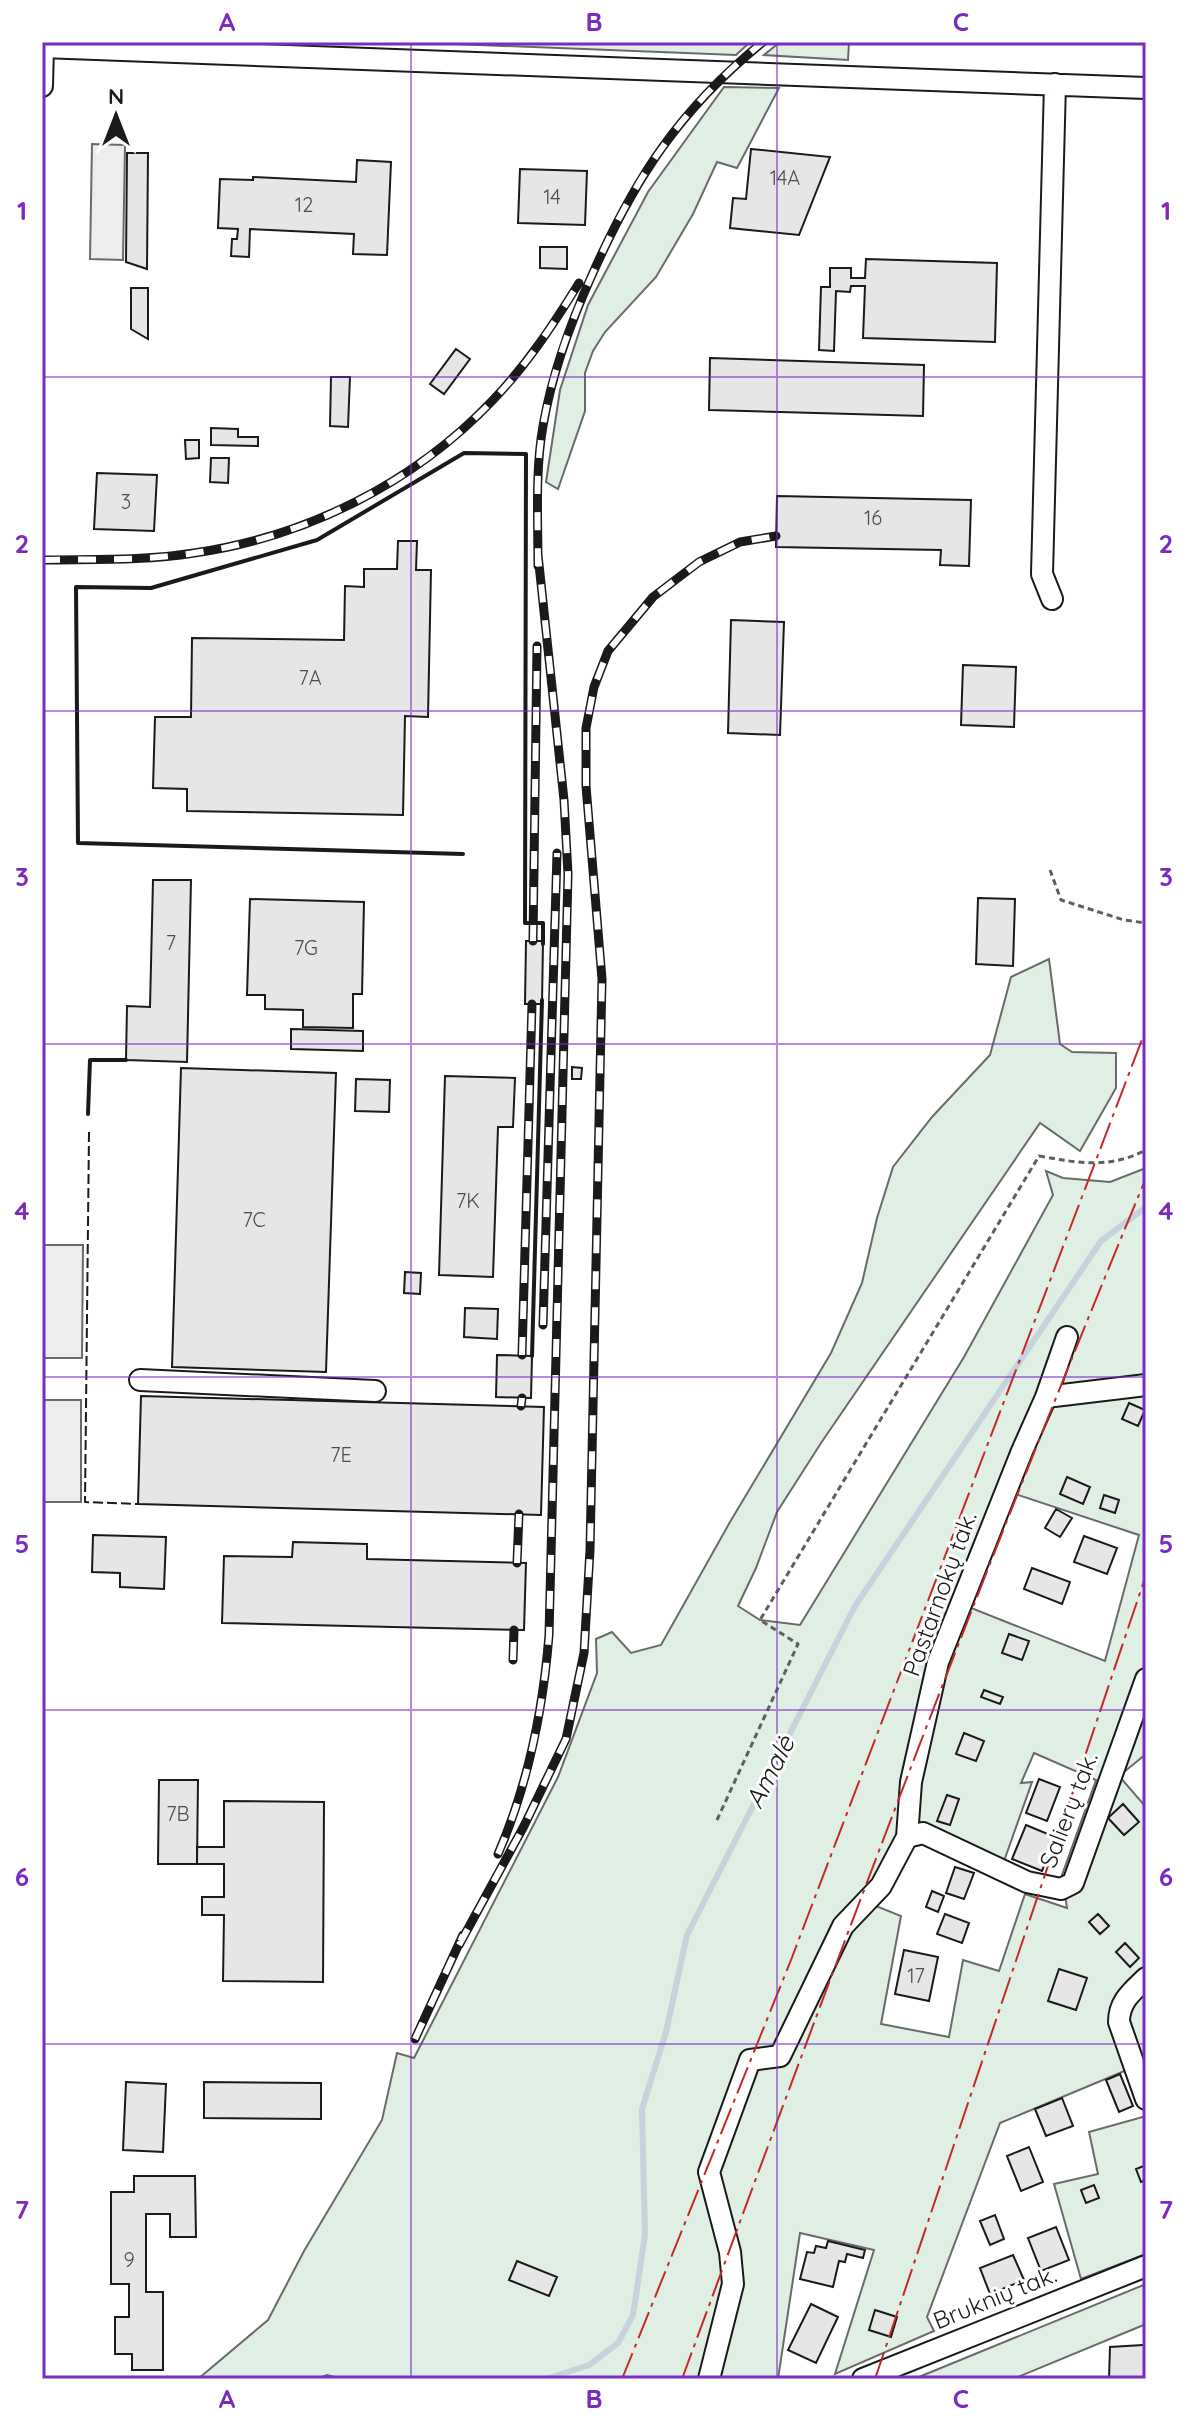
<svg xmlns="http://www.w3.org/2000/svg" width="1188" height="2421" viewBox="0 0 1188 2421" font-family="Quicksand,sans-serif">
  <rect width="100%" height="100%" fill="#fff"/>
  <path fill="#e0efe3" stroke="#6a6a6a" stroke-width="2" fill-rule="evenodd" d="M 403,42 L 750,42 L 736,55 Z
    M 780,42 L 849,42 L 848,60 L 764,55 Z
    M 724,87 L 779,88 L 737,168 L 717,162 L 693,214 L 656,277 L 605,332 L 593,351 L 585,373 L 585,411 L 558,489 L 546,482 L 560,390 L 588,305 L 648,192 Z
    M 1049,959 L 1060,1044 L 1072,1052 L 1116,1053 L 1116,1088 L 1080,1151 L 1040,1123 L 821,1443 L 777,1512 L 756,1568 L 738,1606 L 760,1620 L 800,1625 L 964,1357 L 1053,1195 L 1046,1171 L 1063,1178 L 1110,1182 L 1146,1168 L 1146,1754 L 1119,1776 L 1146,1807 L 1146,2062 L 1000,2123 L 927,2317 L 934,2331 L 835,2374 L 874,2250 L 800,2233 L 778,2379 L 343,2379 L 327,2375 L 317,2379 L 198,2379 L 268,2320 L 304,2251 L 382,2120 L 397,2053 L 414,2058 L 558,1777 L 597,1673 L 596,1639 L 612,1632 L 631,1653 L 661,1645 L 730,1522 L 831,1353 L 862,1283 L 877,1218 L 893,1167 L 932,1117 L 990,1055 L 1011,977 ZM 1006,1491 L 1139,1535 L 1105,1661 L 961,1604 ZM 1034,1753 L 1096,1780 L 1062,1875 L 1067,1908 L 1025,1894 L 999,1971 L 963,1960 L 949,2037 L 881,2024 L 901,1916 L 866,1902 L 909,1822 L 1003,1864 L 1032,1782 L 1021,1783 Z
    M 1146,2116 L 1146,2254 L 1081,2279 L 1054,2184 L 1098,2174 L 1089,2132 Z
    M 1146,2284 L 1146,2324 L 1013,2379 L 914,2379 Z"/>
  <path fill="#ededed" stroke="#6a6a6a" stroke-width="2" d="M 92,144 L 125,145 L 123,260 L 90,259 Z
    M 42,1245 L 83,1245 L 82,1358 L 42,1358 Z
    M 42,1400 L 81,1400 L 81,1502 L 42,1502 Z"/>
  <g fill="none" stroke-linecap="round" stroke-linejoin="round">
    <path stroke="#c6d2dc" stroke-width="6" d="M 546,2379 L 589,2365 L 618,2343 L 633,2315 L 645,2235 L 642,2109 L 666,2032 L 687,1935 L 855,1606 L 1101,1241 L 1146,1207"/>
  </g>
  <path fill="#e6e6e6" stroke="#1a1a1a" stroke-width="2" d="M 751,149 L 830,157 L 799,235 L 730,228 L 733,198 L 746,199 Z
    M 127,153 L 148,153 L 147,269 L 126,262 Z
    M 357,160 L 391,162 L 387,255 L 353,254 L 354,234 L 250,229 L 249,257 L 231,256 L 232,239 L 237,239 L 238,229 L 218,228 L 220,179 L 253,180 L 253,177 L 356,182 Z
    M 520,169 L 587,171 L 585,225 L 518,223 Z
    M 540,247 L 567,247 L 567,269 L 540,268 Z
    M 866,259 L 997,263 L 995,342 L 863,338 L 865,286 L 851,286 L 850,292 L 836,291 L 834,351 L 819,350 L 821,287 L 830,287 L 830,268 L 851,268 L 851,278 L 865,278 Z
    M 131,288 L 148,288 L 148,339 L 131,329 Z
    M 456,349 L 470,359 L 444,394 L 430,384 Z
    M 710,358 L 924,365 L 923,416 L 709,410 Z
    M 331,377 L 350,377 L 348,427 L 330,426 Z
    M 211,428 L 238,429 L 238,437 L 258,437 L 258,446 L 211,445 Z
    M 185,440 L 199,440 L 199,458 L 186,459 Z
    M 211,458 L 229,458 L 228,483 L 210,482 Z
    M 97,473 L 157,475 L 154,531 L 94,529 Z
    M 777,496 L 971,500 L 969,566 L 940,565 L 941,550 L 776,547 Z
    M 398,541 L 417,541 L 416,570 L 431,570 L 428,717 L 405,716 L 403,815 L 187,811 L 187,789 L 153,788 L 155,717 L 191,717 L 192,638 L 344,640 L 345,586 L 364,587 L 364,569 L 397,569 Z
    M 731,620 L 784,622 L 780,735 L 728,733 Z
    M 963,665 L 1016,667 L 1014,727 L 961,725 Z
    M 153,880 L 191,880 L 187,1062 L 126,1060 L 127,1006 L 150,1007 Z
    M 978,898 L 1015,899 L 1013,966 L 976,964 Z
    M 250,899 L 364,902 L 362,994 L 353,994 L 353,1028 L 303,1027 L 303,1010 L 265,1009 L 265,995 L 247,995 Z
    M 526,941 L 543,941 L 542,1004 L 525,1004 Z
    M 291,1029 L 363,1031 L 363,1051 L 291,1049 Z
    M 572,1067 L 582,1068 L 581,1079 L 572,1079 Z
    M 181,1068 L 336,1073 L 326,1372 L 172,1367 Z
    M 445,1076 L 515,1078 L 513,1127 L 498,1127 L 493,1277 L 439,1275 Z
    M 356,1079 L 390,1080 L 389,1112 L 355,1111 Z
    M 405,1272 L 421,1273 L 420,1294 L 404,1293 Z
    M 465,1308 L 498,1309 L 497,1339 L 464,1337 Z
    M 497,1355 L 532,1356 L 531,1398 L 496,1397 Z
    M 141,1396 L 544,1407 L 541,1515 L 138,1504 Z
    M 1129,1403 L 1145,1410 L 1138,1426 L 1122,1419 Z
    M 1067,1477 L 1090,1487 L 1083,1504 L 1060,1494 Z
    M 1104,1495 L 1119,1500 L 1115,1513 L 1100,1508 Z
    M 1056,1509 L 1072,1518 L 1060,1537 L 1045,1528 Z
    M 93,1535 L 166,1537 L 164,1589 L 120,1587 L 120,1573 L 92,1572 Z
    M 1084,1536 L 1117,1548 L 1107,1574 L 1074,1562 Z
    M 293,1542 L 367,1544 L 367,1559 L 526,1563 L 524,1630 L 222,1623 L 224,1556 L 292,1557 Z
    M 1032,1568 L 1070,1582 L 1062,1604 L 1024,1589 Z
    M 1009,1634 L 1029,1641 L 1022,1660 L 1002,1653 Z
    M 984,1690 L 1003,1697 L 1000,1704 L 981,1697 Z
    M 964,1733 L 984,1741 L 976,1761 L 956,1754 Z
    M 1039,1779 L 1060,1787 L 1047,1821 L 1026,1813 Z
    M 159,1780 L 198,1780 L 197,1864 L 158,1864 Z
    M 947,1795 L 959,1799 L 950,1825 L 937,1821 Z
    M 224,1801 L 324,1802 L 323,1982 L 223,1981 L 224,1915 L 202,1915 L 202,1897 L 224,1897 L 224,1864 L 197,1864 L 197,1847 L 224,1847 Z
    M 1123,1804 L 1139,1822 L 1124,1835 L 1108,1818 Z
    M 1026,1825 L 1055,1837 L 1042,1871 L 1012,1859 Z
    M 955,1867 L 974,1873 L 964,1899 L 946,1893 Z
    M 932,1891 L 944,1896 L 938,1912 L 926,1907 Z
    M 945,1914 L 969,1923 L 962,1943 L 937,1934 Z
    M 1098,1914 L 1109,1926 L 1100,1934 L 1089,1922 Z
    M 1125,1943 L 1139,1958 L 1130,1967 L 1116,1952 Z
    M 904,1950 L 938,1957 L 929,2001 L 895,1994 Z
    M 1059,1969 L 1087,1978 L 1076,2010 L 1048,2001 Z
    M 1120,2074 L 1133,2106 L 1119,2112 L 1106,2080 Z
    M 126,2082 L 166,2084 L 163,2152 L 123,2150 Z
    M 204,2082 L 321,2083 L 321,2119 L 204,2118 Z
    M 1062,2098 L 1073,2126 L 1046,2136 L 1035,2109 Z
    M 1029,2147 L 1043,2182 L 1021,2191 L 1007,2156 Z
    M 1146,2165 L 1146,2180 L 1141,2182 L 1136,2169 Z
    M 134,2176 L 195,2176 L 196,2237 L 170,2237 L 170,2214 L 146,2214 L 146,2292 L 163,2292 L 163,2370 L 132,2370 L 132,2354 L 115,2354 L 115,2317 L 129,2317 L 129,2284 L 111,2284 L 111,2192 L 134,2192 Z
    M 1094,2185 L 1099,2198 L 1086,2203 L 1081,2190 Z
    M 995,2215 L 1004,2239 L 990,2245 L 980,2221 Z
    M 1056,2227 L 1069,2260 L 1041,2271 L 1028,2238 Z
    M 828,2241 L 865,2250 L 863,2258 L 847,2254 L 845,2262 L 839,2261 L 833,2287 L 800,2279 L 807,2252 L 814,2253 L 816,2246 L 826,2248 Z
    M 1013,2255 L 1024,2280 L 990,2294 L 980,2268 Z
    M 517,2261 L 557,2277 L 549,2296 L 509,2280 Z
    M 811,2304 L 838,2317 L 816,2363 L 788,2350 Z
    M 875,2310 L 897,2317 L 891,2337 L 869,2330 Z
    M 1143,2345 L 1146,2345 L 1144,2379 L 1109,2379 L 1110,2347 Z"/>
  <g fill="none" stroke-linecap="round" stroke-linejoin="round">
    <defs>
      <path id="minor" d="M 42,47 L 1146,88
        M 42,86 L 43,47
        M 1052,599 L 1042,574 L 1055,84
        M 140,1380 L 375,1391
        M 1046,1397 L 1146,1385
        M 907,1837 L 923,1833 L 1027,1882 L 1061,1889 L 1073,1883 L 1146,1679
        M 1146,1978 C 1132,1992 1119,2001 1119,2022 L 1146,2099
        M 709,2379 L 733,2284 L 730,2252 L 709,2172 L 750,2060 L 780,2056 L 843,1926 L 881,1886 L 907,1837 L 911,1782 L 938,1662 L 1022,1451 L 1046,1397 L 1067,1337
        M 863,2379 L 1146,2266"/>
    </defs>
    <use href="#minor" stroke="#1a1a1a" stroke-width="24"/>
    <path stroke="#5f5f5f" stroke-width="3" stroke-dasharray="6 4" stroke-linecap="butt" d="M 1050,870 L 1061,900 L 1124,920 L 1146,923
      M 717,1820 L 798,1644 L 760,1620 L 1039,1156 C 1078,1163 1110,1169 1146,1150"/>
    <use href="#minor" stroke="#fff" stroke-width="20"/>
    <defs>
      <path id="rail" d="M 42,560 C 93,559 144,561 194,553 C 306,537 414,483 492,401 C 526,366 553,325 579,283
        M 538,566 C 538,520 535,471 543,426 C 552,373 570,324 592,275 C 635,178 679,110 763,42
        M 533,941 L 537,646
        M 543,1325 L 557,853
        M 522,1355 L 532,1004
        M 521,1406 L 522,1398
        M 517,1563 L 519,1514
        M 513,1660 L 514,1630
        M 498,1854 C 528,1785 543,1710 549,1635 L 568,874 L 564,800 L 538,555
        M 459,1945 L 524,1826 L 566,1739 L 584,1653 L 590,1550 L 602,979 L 586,786 L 586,728 L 594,687 L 608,651 L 653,597 L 699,562 L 740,542 L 776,536
        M 415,2039 L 463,1935"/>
    </defs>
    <use href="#rail" stroke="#1a1a1a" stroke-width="9"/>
    <use href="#rail" stroke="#fff" stroke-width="6" stroke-dasharray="18" stroke-linecap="butt"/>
    <path stroke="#1a1a1a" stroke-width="2" stroke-dasharray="10 4" stroke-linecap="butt" d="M 89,1132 L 85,1502 L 138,1504"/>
    <path stroke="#1a1a1a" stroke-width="4" d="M 463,854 L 78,843 L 76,587 L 151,588 L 317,540 L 464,453 L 526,454 L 525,923 L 543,923 L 543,944
      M 88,1114 L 90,1060 L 126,1060
      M 532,1356 L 542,1000"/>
    <path stroke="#c62828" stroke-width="2" stroke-dasharray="28 6 4 6" stroke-linecap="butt" d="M 622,2379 L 791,1960 L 1146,1029
      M 682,2379 C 830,1976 981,1574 1146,1178
      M 875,2379 L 1146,1575"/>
  </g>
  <path fill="none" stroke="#7b2cbf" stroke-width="2" stroke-opacity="0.55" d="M 411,42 L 411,2379M 777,42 L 777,2379M 42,377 L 1146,377M 42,711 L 1146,711M 42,1044 L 1146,1044M 42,1377 L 1146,1377M 42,1710 L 1146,1710M 42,2044 L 1146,2044"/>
  <g text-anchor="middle" stroke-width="6" stroke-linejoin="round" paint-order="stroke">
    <g font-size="20" fill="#4d4d4d">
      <text x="785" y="185">14A</text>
      <text x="552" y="204">14</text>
      <text x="304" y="212">12</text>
      <text x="126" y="509">3</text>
      <text x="873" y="525">16</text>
      <text x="310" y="685">7A</text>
      <text x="171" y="950">7</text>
      <text x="306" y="955">7G</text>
      <text x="468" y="1208">7K</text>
      <text x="254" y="1227">7C</text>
      <text x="341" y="1462">7E</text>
      <text x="178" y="1821">7B</text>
      <text x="916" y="1983">17</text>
      <text x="129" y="2267">9</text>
    </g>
    <g font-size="24" fill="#1a1a1a" stroke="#fff">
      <text transform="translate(940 1594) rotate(-70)" y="8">Pastarnokų tak.</text>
      <text transform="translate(1069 1810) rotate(-69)" y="8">Salierų tak.</text>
      <text transform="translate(995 2298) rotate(-22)" y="8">Bruknių tak.</text>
    </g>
    <g font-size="26" font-style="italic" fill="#1a1a1a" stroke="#fff">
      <text transform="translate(770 1772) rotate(-63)" y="9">Amalė</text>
    </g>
  </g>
  <rect width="1188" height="2421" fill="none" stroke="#ffffff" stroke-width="88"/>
  <g transform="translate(116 116)" stroke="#ffffff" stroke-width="6" paint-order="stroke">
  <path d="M0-6L14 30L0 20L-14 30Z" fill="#1a1a1a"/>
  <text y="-12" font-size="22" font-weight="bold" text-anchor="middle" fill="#1a1a1a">N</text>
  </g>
  <rect x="44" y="44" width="1100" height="2333" fill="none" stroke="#7b2cbf" stroke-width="3"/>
  <g font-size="26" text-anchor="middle" font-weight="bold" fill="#7b2cbf">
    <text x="227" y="31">A</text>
    <text x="594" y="31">B</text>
    <text x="961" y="31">C</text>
    <text x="22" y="220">1</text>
    <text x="1166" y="220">1</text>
    <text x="22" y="553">2</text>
    <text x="1166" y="553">2</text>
    <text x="22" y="886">3</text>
    <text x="1166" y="886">3</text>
    <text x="22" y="1220">4</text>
    <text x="1166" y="1220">4</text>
    <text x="22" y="1553">5</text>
    <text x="1166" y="1553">5</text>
    <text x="22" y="1886">6</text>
    <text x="1166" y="1886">6</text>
    <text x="22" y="2219">7</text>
    <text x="1166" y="2219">7</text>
    <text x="227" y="2408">A</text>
    <text x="594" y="2408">B</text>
    <text x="961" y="2408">C</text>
  </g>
</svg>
